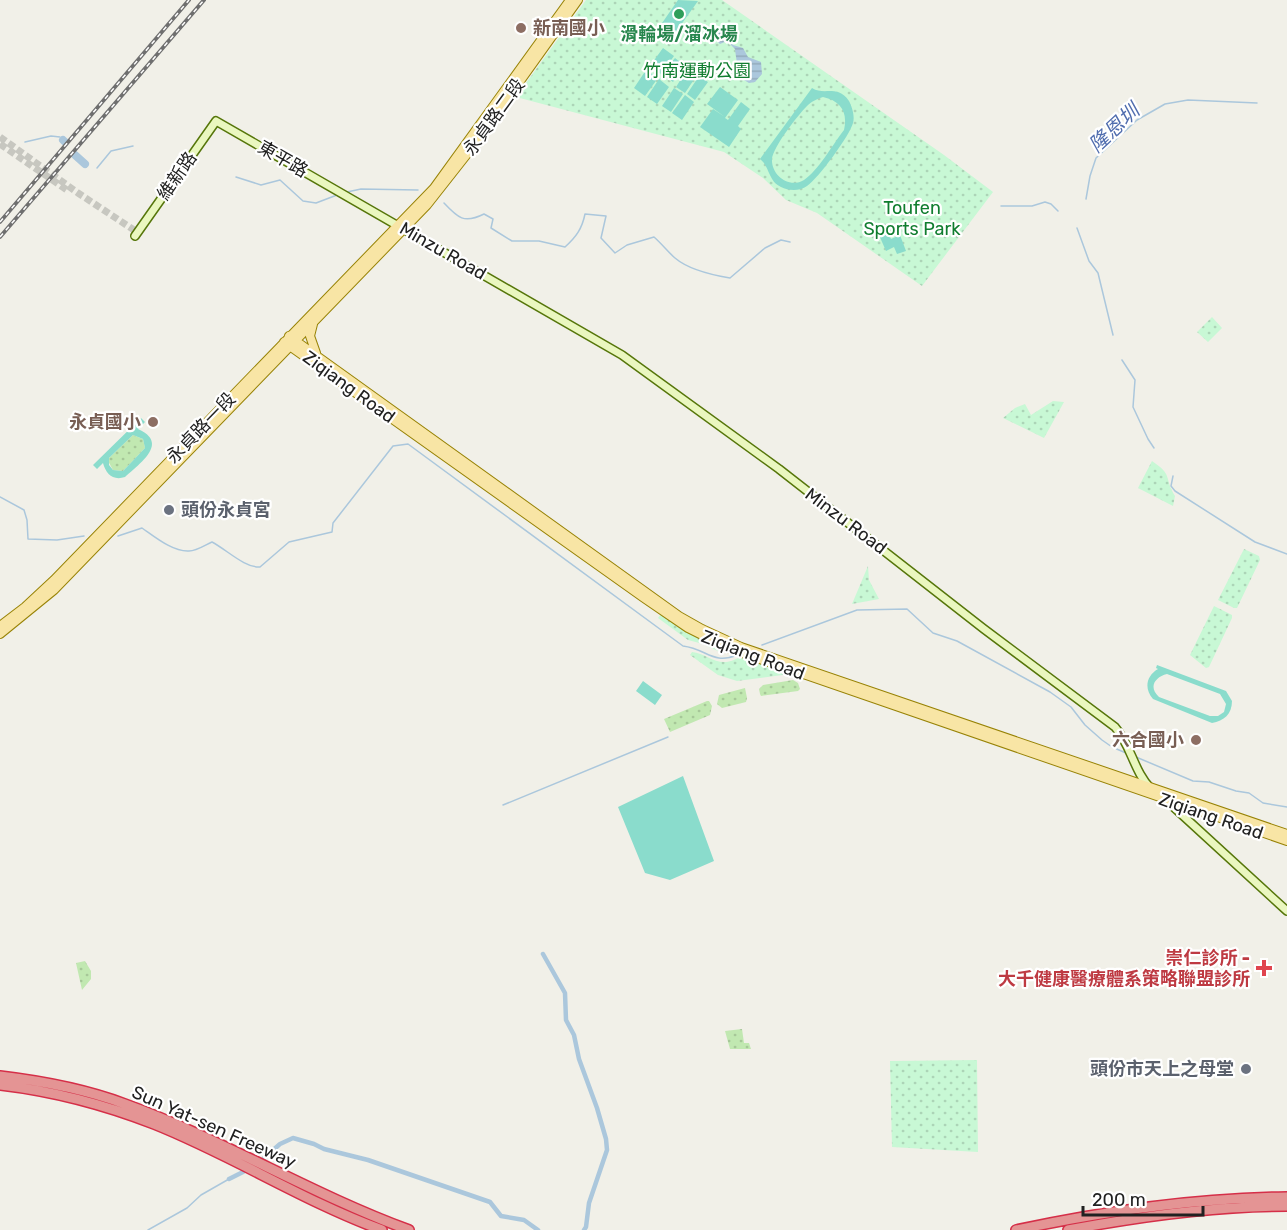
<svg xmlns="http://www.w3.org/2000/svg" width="1287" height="1230" viewBox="0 0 1287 1230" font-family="Rubik,'Noto Sans TC',sans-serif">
  <defs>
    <pattern id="grass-dots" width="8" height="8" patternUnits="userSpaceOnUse" patternTransform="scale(1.5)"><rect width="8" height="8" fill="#c1e8b1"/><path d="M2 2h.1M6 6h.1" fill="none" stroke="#a6c798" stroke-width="1.8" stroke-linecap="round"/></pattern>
    <pattern id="park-dots" width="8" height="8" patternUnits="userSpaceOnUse" patternTransform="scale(1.5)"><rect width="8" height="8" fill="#c8f8d5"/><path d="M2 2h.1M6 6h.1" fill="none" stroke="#acd4b7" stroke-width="1.8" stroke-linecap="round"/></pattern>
    <pattern id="water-rules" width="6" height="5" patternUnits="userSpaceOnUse" patternTransform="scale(1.5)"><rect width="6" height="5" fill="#abc7dc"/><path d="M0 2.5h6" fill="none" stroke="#93abbc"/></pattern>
  </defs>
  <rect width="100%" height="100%" fill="#f1f0e8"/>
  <path fill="url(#grass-dots)" d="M 133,435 L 143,439 L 145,448 L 123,471 L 113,470 L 108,461 L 109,458 Z
    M 793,680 L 798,683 L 800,689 L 798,691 L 761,696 L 760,694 L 759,689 L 763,685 Z
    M 745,688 L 747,698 L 746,702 L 722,708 L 717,704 L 719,695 Z
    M 707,701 L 709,701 L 712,706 L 710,715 L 670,732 L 664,719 Z
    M 85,961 L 91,971 L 91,979 L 82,990 L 76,963 Z
    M 742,1029 L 744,1043 L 749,1043 L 751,1049 L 730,1049 L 725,1031 Z"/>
  <path fill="url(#park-dots)" d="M 586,0 L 722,0 L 944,155 L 993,192 L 922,286 L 817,213 L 786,200 L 763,178 L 724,152 L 516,97 Z
    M 1212,317 L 1222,328 L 1208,342 L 1197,332 Z
    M 1053,401 L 1064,402 L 1044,438 L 1003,418 L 1015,408 L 1025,404 L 1031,415 Z
    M 1152,461 C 1174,476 1163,476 1175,496 L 1173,506 L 1138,488 Z
    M 1244,549 L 1259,556 L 1260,560 L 1237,608 L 1234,608 L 1218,600 Z
    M 868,566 L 869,580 L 879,599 L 852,604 Z
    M 1214,606 L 1232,615 L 1232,618 L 1209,667 L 1206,668 L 1190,655 Z
    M 661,614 L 689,632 L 729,650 L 720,652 L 703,644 L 688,640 L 658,618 Z
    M 692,652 C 704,653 714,663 726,662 C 731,662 737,658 741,657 L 790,674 L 737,681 L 718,675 L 690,655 Z
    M 977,1060 L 978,1152 L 892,1147 L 890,1061 Z"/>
  <path fill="#8adccc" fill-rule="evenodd" d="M 678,0 L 698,1 L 673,36 L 660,26 Z
    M 663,48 L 674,56 L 661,74 L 650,66 Z
    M 675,58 L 685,66 L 673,82 L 662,74 Z
    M 688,68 L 697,75 L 685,93 L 676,87 Z
    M 646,70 L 658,78 L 645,96 L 634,88 Z
    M 699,76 L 708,82 L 695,100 L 687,94 Z
    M 659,79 L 669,87 L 657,104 L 647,97 Z
    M 720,87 L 738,100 L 725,118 L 728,120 L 741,102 L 750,109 L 738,126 L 741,129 L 729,147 L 700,127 L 713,109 L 725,117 L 707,104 Z
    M 674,88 L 683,94 L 671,112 L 662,106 Z
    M 812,88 C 824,96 837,84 849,101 C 852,107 855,116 853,123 C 850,135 818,179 807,186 C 800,191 789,191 781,187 C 768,181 770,167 760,159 ZM 823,97 C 841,101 848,112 844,130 C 833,144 818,171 804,180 C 789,189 771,175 772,159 C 773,147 798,115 807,106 C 812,101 817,99 823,97 Z
    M 685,95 L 694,102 L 682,120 L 672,113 Z
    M 888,231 L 891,239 L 900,235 L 906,251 L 897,254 L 894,247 L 886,251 L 879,235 Z
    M 141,418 L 145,422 L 138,429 C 170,443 139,464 125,477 C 113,481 106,474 103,463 L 97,469 L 93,465 ZM 133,435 L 143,439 L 145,448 L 123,471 L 113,470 L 109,465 L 109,458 Z
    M 1157,665 L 1226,691 L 1232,701 C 1232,714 1224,721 1212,723 L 1153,699 C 1144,689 1146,676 1158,669 L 1156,668 ZM 1167,674 L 1220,694 L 1226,704 L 1224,712 L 1218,716 L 1210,716 L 1159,697 C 1148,687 1155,677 1167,674 Z
    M 643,681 L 662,695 L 655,705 L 636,691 Z
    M 683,776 L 714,861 L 670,880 L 645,873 L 618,807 Z"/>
  <path fill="url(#water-rules)" d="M 722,26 L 725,28 L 727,35 L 730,37 L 730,41 L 733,45 L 743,48 L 748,57 L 761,62 L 762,74 L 755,82 L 749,83 L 739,77 C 738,67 736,59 735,49 L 727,41 L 720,44 L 713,38 L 713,31 Z"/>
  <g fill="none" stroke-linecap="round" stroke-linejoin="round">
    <path stroke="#abc7dc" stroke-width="1.5" d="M 25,142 L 51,136 L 60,137
      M 97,168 L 111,151 L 133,146
      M 236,177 L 261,185 L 280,180 L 303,201 L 316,203 L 337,195
      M 347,192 L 361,189 L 418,190
      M 1086,199 L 1090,176 L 1096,158 L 1137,120 L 1165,104 L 1188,100 L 1257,103
      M 444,203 C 458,218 464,224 484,214 L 493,219 L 491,228 L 512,241 L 539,241 L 565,247 C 576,237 582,229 585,214 L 606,216 L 601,238 L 615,253 L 627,245 L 654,237 C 662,244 668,252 675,258 C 689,270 712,275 730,278 L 765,248 L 781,240 L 790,242
      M 1001,206 L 1032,206 L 1045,202 L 1051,204 L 1058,211
      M 1077,228 L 1089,261 L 1098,273 L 1113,335
      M 1122,360 L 1135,380 L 1133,407 L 1148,439 L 1154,448
      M 1173,476 L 1171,486 L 1175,491 L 1255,542 L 1287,554
      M 0,497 L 24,510 L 27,520 L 28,539 L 57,540 L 84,536
      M 118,536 L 142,528 C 155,537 173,552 189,551 C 197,551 205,545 212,542 C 227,550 245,568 260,567 L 289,542 L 332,532 L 333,523 L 393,446 L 408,444 L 683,646 C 707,649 713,665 737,655
      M 762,645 L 857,610 L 907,609 L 933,633 L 957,641 L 1050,692 L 1071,707 L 1085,725 L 1102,740 L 1112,747 L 1126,753
      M 1136,757 L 1193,781 L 1209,782 L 1236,791 L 1249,793 L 1263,803 L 1287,807
      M 503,805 L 668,737
      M 148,1230 L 187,1208 L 201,1195 L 229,1179"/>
    <path stroke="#abc7dc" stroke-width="4.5" d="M 543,954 L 565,993 L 566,1020 L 574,1035 L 579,1059 L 597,1108 L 606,1139 L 607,1150 L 589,1203 L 586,1227 L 584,1230
      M 264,1158 L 280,1144 L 293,1138 L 314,1144 L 324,1149 L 368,1160 L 490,1202 L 501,1216 L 524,1220 L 538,1230
      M 229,1179 L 243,1172"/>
    <path stroke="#abc7dc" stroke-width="8" d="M 63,140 L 65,142
      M 75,155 L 85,164"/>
    <path stroke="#c7c7c0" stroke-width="7" stroke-dasharray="7 3.5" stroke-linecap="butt" d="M 0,137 L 78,193 L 137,232
      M 0,144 L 67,190"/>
    <defs>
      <path id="secondary" d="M 135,236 L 216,121 L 622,355 L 779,469 L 984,629 L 1115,727 C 1131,745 1134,772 1151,789
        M 1167,801 L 1287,911"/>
      <path id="primary" d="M 313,324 L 310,336 L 316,353
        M 289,336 L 679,616 L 702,629 L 741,647 L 1287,834
        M 284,342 L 644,598 L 688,628 L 728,648 L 1287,841
        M 0,626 L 25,607 L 54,580 L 434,188 L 570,0
        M 0,634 L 54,590 L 427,205 L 475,144 L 578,0"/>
      <path id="motorway" d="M 0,1076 C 42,1081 85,1089 125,1104 C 222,1139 311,1194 409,1230
        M 0,1085 C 52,1091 105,1105 154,1124 C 232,1155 303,1201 382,1230
        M 1016,1230 C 1105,1211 1196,1198 1287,1197
        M 1068,1230 C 1141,1216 1213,1206 1287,1206"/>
    </defs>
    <use href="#secondary" stroke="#56760a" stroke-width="10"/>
    <use href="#primary" stroke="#988306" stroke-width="10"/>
    <use href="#motorway" stroke="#d52f48" stroke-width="12"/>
    <use href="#secondary" stroke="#eaf7bf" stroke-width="7"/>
    <use href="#primary" stroke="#f8e5a5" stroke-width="8"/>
    <use href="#motorway" stroke="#e49494" stroke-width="9"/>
    <defs>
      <path id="rail" d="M 0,222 L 189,0
        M 0,237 L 204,0"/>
    </defs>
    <use href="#rail" stroke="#6f6f6f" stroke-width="4"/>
    <use href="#rail" stroke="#fff" stroke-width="1.5" stroke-dasharray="4.5" stroke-linecap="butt"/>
  </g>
  <circle fill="#2e9e5b" stroke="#fff" stroke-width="2" cx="679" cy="14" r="6"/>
  <g fill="#8d6e63" stroke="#fff" stroke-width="2">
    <circle cx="521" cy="28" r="6"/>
    <circle cx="153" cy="422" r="6"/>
    <circle cx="1196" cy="740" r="6"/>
  </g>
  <g fill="#6b7280" stroke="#fff" stroke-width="2">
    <circle cx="169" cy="510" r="6"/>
    <circle cx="1246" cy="1069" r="6"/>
  </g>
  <path fill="#e0444e" stroke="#fff" stroke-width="2" d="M1261 959h6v6h6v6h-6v6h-6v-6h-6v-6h6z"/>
  <g text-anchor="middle" stroke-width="4.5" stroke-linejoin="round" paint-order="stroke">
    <g font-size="18" font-weight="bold" fill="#785e54" stroke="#fff" text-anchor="end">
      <text x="533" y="34" text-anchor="start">新南國小</text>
      <text x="141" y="428">永貞國小</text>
      <text x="1184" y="746">六合國小</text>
    </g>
    <g font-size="18" font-weight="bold" fill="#27864d" stroke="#fff">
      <text x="679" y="40">滑輪場/溜冰場</text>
    </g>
    <g font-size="18" fill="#107d2f" stroke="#fff">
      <text x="697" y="77">竹南運動公園</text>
      <text x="912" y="214">Toufen<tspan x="912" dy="21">Sports Park</tspan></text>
    </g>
    <g font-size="18" fill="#212121" stroke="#fff">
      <text transform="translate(494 117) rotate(-54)" y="6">永貞路二段</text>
      <text transform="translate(283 159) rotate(30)" y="6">東平路</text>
      <text transform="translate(177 176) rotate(-55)" y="6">維新路</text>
      <text transform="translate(443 251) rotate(30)" y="6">Minzu Road</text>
      <text transform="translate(349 387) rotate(36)" y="6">Ziqiang Road</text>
      <text transform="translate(201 428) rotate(-46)" y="6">永貞路一段</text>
      <text transform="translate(846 521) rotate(37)" y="6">Minzu Road</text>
      <text transform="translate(753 655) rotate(21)" y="6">Ziqiang Road</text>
      <text transform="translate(1211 816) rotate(19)" y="6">Ziqiang Road</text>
      <text transform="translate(214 1127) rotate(24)" y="6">Sun Yat-sen Freeway</text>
    </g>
    <g font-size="18" font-weight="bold" fill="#5b616d" stroke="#fff" text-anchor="start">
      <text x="181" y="516">頭份永貞宮</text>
      <text x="1234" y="1075" text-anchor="end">頭份市天上之母堂</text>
    </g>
    <g font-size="18" font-weight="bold" fill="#be3a42" stroke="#fff" text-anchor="end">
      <text x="1250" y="964">崇仁診所 -<tspan x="1250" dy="21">大千健康醫療體系策略聯盟診所</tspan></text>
    </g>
    <g font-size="20" font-style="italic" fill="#506dae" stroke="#fff">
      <text transform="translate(1114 128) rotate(-43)" y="7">隆恩圳</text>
    </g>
  </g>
  <path d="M1083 1206v9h120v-9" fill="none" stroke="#212121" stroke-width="3"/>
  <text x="1092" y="1206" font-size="18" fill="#212121" stroke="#ffffff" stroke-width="4.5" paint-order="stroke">200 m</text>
</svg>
